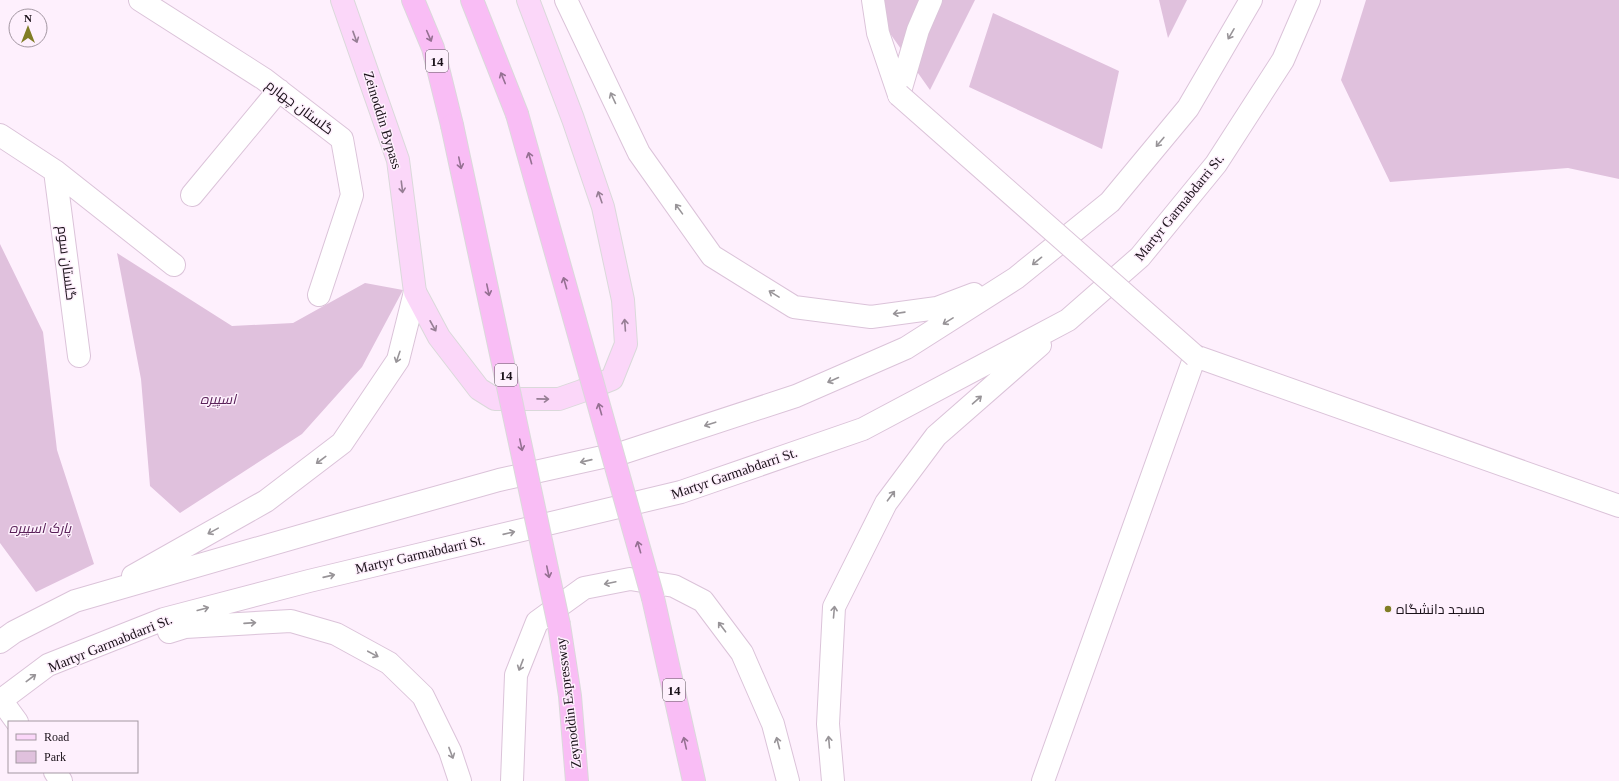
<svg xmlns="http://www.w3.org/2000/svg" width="1619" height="781" viewBox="0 0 1619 781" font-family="'Times New Roman',Cairo,serif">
  <rect width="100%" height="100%" fill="#fef0fd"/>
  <path fill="#e0c1dd" d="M 871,0 L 975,0 L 930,90 L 872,8 Z
    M 1159,0 L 1187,0 L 1168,38 Z
    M 1366,0 L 1619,0 L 1619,179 L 1568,168 L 1390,182 L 1341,80 Z
    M 993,13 L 1119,71 L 1102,149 L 969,87 Z
    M 0,244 L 43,332 L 57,450 L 94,564 L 36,592 L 0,543 Z
    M 117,253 L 232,326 L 293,323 L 365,283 L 403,290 L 362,367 L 302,434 L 180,513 L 150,486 L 141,379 Z"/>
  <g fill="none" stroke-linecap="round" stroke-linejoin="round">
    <defs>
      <path id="street" d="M 140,0 L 264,79 L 342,139 L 352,195 L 319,295
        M 873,0 L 878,33 L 899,95
        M 899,95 L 918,30 L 931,0
        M 0,135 L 55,171 L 174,265
        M 55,171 L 79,356
        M 192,195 L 279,90
        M 1,700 L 17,722
        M 55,772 L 61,781
        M 1043,781 L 1195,356 L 1619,506"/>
      <path id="secondary" d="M 566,0 L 639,153 L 712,256 L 794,307 L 871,317 L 937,308 L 974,294
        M 133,576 L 266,501 L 342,443 L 398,360 L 415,292
        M 169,632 L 185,627 L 291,621 L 336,634 L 389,663 L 423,696 L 450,751 L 460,781
        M 0,642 L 14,632 L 75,601 L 342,524 L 499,480 L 625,452 L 796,396 L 906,348 L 1016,278 L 1110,202 L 1188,108 L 1251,0
        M 0,701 L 48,665 L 164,619 L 309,581 L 681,492 L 863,429 L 1068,320 L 1140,257 L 1216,164 L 1283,60 L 1309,0
        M 512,781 L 516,675 L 537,622 L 584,588 L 630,579 L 674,586 L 703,601 L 742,653 L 773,724 L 788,781
        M 833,781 L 828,724 L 834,607 L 886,503 L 936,436 L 1040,345"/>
      <path id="primary" d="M 342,0 L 398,160 L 415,292 L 439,337 L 479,389 L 495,399 L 559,399 L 582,391 L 612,379 L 626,344 L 623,300 L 603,207 L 573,119 L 528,0"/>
      <path id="highway" d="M 413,0 L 433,48 L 452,125
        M 472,0 L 517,114
        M 653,598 L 694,781
        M 559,625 L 570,696 L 577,781"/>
    </defs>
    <use href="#street" stroke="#dbc3d9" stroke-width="24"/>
    <use href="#secondary" stroke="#dbc3d9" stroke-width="24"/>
    <use href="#primary" stroke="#dad9da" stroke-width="24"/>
    <use href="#highway" stroke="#dad9da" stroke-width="24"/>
    <use href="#street" stroke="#fff" stroke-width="22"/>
    <use href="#secondary" stroke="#fff" stroke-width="22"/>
    <use href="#primary" stroke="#fbd7f9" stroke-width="22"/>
    <use href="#highway" stroke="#f9bdf5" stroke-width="22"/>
    <defs>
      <path id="street-bridge" d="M 899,95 L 1195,356"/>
      <path id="highway-bridge" d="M 517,114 L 653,598
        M 452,125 L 559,625"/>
    </defs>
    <use href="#street-bridge" stroke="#dbc3d9" stroke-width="24" stroke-linecap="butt"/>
    <use href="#highway-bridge" stroke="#dad9da" stroke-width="24" stroke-linecap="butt"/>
    <use href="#street-bridge" stroke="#fff" stroke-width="22"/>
    <use href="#highway-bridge" stroke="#f9bdf5" stroke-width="22"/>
  </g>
  <defs><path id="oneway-shaft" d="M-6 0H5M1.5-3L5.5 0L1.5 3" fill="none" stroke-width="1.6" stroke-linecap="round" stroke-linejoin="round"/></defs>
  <g stroke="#989498">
    <use href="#oneway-shaft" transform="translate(1231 34) rotate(120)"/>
    <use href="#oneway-shaft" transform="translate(613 98) rotate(-115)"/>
    <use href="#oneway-shaft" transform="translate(1160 142) rotate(130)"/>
    <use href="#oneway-shaft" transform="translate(679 209) rotate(-126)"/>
    <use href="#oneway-shaft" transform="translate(1037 261) rotate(141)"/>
    <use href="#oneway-shaft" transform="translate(774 294) rotate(-148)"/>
    <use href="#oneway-shaft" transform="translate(899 313) rotate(172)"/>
    <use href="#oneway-shaft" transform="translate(948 321) rotate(148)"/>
    <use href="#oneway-shaft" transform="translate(398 357) rotate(109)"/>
    <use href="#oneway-shaft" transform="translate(833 380) rotate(156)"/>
    <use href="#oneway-shaft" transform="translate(977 400) rotate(-41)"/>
    <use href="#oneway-shaft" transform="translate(710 424) rotate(162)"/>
    <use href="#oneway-shaft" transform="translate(321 460) rotate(143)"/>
    <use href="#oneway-shaft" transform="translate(586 461) rotate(167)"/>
    <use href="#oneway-shaft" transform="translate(891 496) rotate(-53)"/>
    <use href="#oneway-shaft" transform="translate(213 531) rotate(151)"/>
    <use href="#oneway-shaft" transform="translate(509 533) rotate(-13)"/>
    <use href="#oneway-shaft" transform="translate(329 576) rotate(-13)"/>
    <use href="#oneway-shaft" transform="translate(610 583) rotate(168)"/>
    <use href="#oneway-shaft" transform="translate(203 609) rotate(-15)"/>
    <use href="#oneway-shaft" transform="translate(834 612) rotate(-85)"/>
    <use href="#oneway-shaft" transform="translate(250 623) rotate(-4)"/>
    <use href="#oneway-shaft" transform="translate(722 627) rotate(-127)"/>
    <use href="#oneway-shaft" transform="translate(373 654) rotate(28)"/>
    <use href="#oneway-shaft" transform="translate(521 665) rotate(111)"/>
    <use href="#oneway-shaft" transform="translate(31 678) rotate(-37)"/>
    <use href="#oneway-shaft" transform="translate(829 742) rotate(-95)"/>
    <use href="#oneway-shaft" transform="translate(778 743) rotate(-105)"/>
    <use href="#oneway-shaft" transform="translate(451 753) rotate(69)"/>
  </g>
  <g stroke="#957092">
    <use href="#oneway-shaft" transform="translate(429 36) rotate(67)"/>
    <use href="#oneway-shaft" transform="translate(503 78) rotate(-112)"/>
    <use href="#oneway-shaft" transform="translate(530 158) rotate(-106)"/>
    <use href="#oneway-shaft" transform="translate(460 163) rotate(78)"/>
    <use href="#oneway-shaft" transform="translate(565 283) rotate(-106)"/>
    <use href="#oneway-shaft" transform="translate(488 290) rotate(78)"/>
    <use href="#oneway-shaft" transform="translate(600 409) rotate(-106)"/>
    <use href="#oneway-shaft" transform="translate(521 445) rotate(78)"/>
    <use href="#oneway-shaft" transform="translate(639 547) rotate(-106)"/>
    <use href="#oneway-shaft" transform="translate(548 572) rotate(78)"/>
    <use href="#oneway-shaft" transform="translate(685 743) rotate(-103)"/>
  </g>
  <g stroke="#967e94">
    <use href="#oneway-shaft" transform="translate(355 37) rotate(70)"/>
    <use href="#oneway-shaft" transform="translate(402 187) rotate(83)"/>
    <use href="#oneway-shaft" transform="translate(600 197) rotate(-109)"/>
    <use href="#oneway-shaft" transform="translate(625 325) rotate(-94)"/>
    <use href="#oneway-shaft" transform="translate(433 326) rotate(61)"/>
    <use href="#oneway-shaft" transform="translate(543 399) rotate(1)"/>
  </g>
  <circle fill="#807d25" stroke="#fef0fd" stroke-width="1.5" cx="1388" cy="609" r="4"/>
  <g text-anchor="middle" stroke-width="3" stroke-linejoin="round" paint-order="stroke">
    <g fill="#fef0fd" stroke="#5e545d" stroke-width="1">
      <rect x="426" y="50" width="22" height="22" rx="3"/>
      <rect x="495" y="364" width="22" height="22" rx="3"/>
      <rect x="663" y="679" width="22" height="22" rx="3"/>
    </g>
    <g font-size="13" font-weight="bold" fill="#1a1119">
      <text x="437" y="66">14</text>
      <text x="506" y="380">14</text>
      <text x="674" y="695">14</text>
    </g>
    <g font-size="14" fill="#1a1119" stroke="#fef0fd">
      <text transform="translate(300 107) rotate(37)" y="5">گلستان چهارم</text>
      <text transform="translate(383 120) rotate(73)" y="5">Zeinoddin Bypass</text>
      <text transform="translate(1179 207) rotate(-51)" y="5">Martyr Garmabdarri St.</text>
      <text transform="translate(67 263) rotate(83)" y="5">گلستان سوم</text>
      <text transform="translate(734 473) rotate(-19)" y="5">Martyr Garmabdarri St.</text>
      <text transform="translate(420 554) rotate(-13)" y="5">Martyr Garmabdarri St.</text>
      <text transform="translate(110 643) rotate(-22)" y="5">Martyr Garmabdarri St.</text>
      <text transform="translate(568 703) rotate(-97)" y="5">Zeynoddin Expressway</text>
    </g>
    <g font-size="14" font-style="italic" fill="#592058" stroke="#fef0fd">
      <text x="218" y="404">اسپیره</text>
      <text x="40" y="533">پارک اسپیره</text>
    </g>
    <g font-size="14" fill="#1a1119" stroke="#fef0fd" text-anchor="start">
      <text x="1396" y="614">مسجد دانشگاه</text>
    </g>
  </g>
  <rect x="8" y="721" width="130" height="52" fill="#fef0fd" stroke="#a397a2"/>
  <rect x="16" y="734" width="20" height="6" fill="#fbd7f9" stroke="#a397a2"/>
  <text x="44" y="741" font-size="12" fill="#1a1119">Road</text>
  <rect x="16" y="751" width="20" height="12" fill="#e0c1dd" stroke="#a397a2"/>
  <text x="44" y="761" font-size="12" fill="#1a1119">Park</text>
  <g transform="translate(28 28)"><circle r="19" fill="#fef0fd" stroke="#a397a2"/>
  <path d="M0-3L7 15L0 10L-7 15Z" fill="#807d25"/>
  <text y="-6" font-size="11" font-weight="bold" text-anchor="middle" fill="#1a1119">N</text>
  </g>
</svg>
